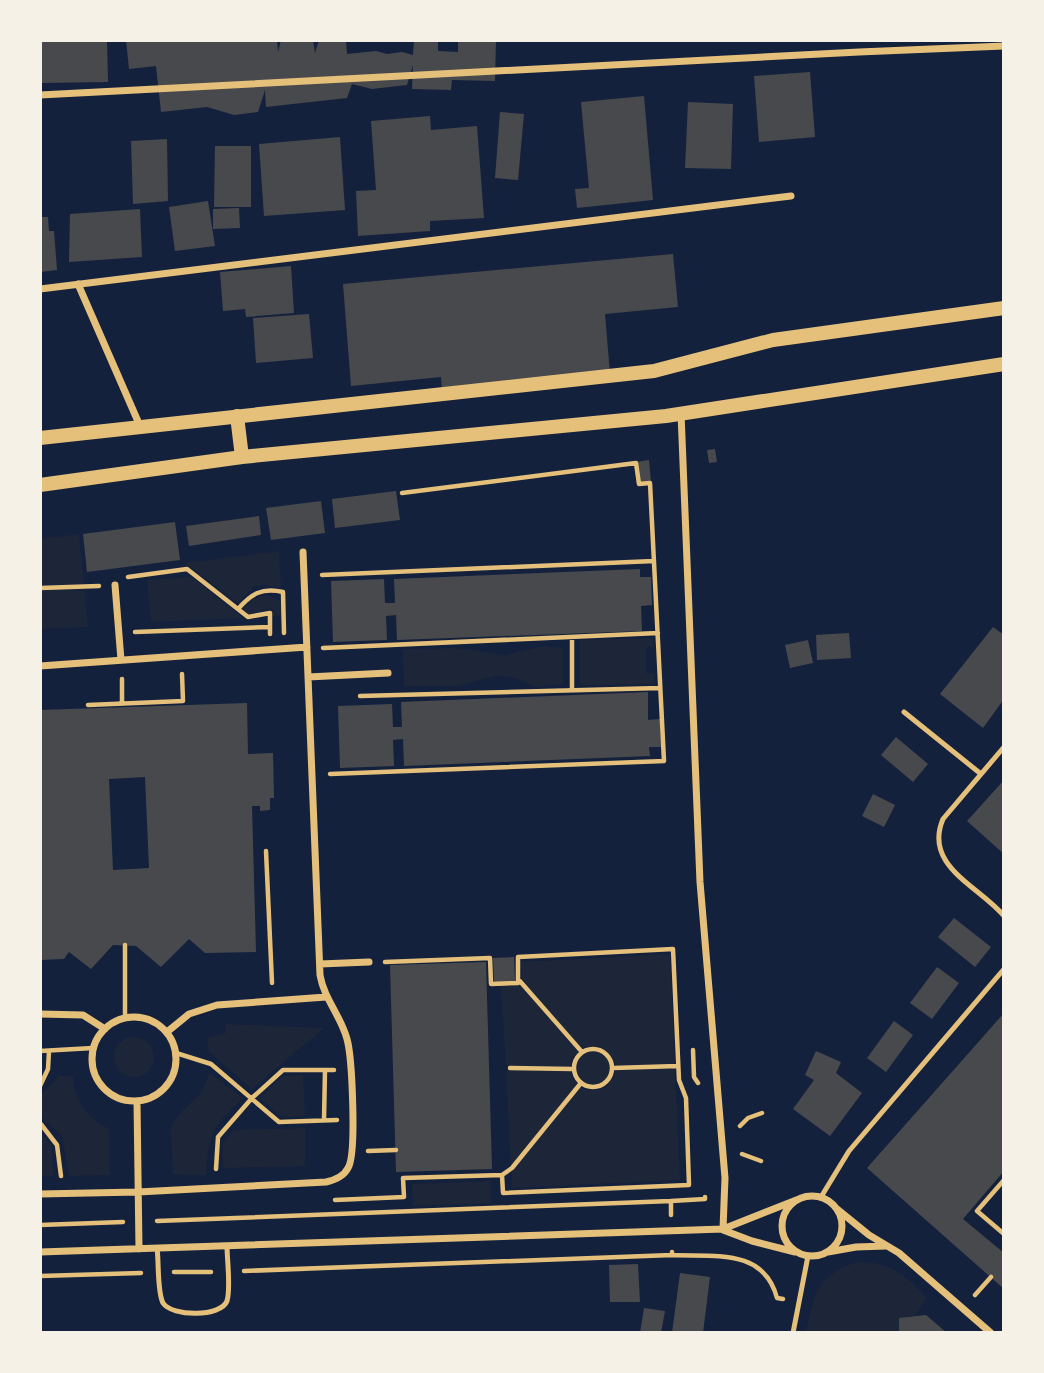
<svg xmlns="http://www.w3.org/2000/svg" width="1044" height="1373" viewBox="0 0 1044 1373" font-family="'Golos Text',sans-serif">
  <rect width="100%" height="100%" fill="#14213d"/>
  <path fill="#1d2539" d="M 79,534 L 84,585 L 40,586 L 40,539 Z
    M 279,551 L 281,588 L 264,585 L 254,586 L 238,603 L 185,563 Z
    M 192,577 L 243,618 L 151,622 L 147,580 Z
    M 84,589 L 88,627 L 40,629 L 40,590 Z
    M 267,595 L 281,601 L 282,616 L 273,616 L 272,608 L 248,615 L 242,609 L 253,599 Z
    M 653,638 L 654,647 L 646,647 L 646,673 L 654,674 L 654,684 L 580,685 L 580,640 Z
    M 543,646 L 563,648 L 563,684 L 536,687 L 515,678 L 505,676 L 495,676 L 459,686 L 404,686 L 403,649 L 456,648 L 505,655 Z
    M 670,954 L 675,1064 L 616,1066 C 611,1049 598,1043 581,1049 L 522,981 L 521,962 Z
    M 521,984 L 578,1052 L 571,1060 L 570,1067 L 506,1066 L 501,985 Z
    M 225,1024 L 324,1028 L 252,1089 L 209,1052 L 207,1038 L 226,1033 Z
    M114 1057a20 20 0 1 1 40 0a20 20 0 1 1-40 0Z
    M575 1068a18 18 0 1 1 36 0a18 18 0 1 1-36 0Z
    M 675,1068 L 680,1180 L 512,1188 L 512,1169 L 580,1087 C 597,1095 611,1088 615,1070 Z
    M 506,1070 L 571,1071 L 572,1078 L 578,1085 L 511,1166 Z
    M 210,1073 L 243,1098 C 211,1129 210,1130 206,1175 L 173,1174 L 171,1127 L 180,1113 L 201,1093 Z
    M 303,1075 L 305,1116 L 282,1117 L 260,1098 L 283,1076 Z
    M 59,1076 L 73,1076 C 73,1101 88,1118 109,1129 L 110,1175 L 69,1176 L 62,1136 L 40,1116 L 40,1096 Z
    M 305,1128 L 305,1166 L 223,1168 L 223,1142 L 234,1130 Z
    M 40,1130 L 52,1146 L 53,1176 L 40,1176 Z
    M 491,1181 L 491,1203 L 413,1206 L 412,1184 Z
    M 858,1262 C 890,1261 906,1276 927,1298 L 915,1316 L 899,1318 L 899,1333 L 806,1333 C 813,1296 818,1273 858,1262 Z"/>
  <path fill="#48494c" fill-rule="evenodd" d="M 40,40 L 107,40 L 108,82 L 40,83 Z
    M 126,40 L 277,40 L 278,52 L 281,40 L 313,40 L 315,53 L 319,40 L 346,40 L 347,54 L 376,51 L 387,54 L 402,52 L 413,55 L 414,40 L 438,40 L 438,51 L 458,52 L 458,40 L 496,40 L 495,81 L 452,80 L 451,90 L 412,89 L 413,65 L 407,85 L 372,89 L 352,84 L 347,98 L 266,107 L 265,90 L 258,112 L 234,115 L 207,107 L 161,112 L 156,66 L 129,69 Z
    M 810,72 L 815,137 L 759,142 L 754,76 Z
    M 644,96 L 653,200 L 577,208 L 575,189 L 589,188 L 581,102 Z
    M 688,102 L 733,104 L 731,169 L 685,168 Z
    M 500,112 L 524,114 L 518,180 L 495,178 Z
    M 430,116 L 431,130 L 477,126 L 484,218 L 430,221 L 430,231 L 358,236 L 356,191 L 376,190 L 371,121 Z
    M 340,137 L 345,210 L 264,216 L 259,144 Z
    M 167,139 L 168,201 L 133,204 L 131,141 Z
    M 215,146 L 251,146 L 251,207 L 214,207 Z
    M 208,201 L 215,246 L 175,251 L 169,207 Z
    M 239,208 L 240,228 L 213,229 L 213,209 Z
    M 140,209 L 142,257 L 69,262 L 70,214 Z
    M 40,217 L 48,217 L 49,231 L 54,231 L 57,270 L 40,272 Z
    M 673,254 L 678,307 L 605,314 L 610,374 L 442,392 L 441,377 L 351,386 L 343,284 Z
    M 291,266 L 294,313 L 246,317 L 245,309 L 223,311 L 220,272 Z
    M 309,314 L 313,358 L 256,363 L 253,318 Z
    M 715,449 L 717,462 L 709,463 L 707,450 Z
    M 649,460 L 651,482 L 639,483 L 637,462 Z
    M 396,491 L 400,520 L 335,528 L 332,499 Z
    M 321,501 L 325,533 L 271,540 L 266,508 Z
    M 259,516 L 261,535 L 189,546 L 186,526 Z
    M 175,522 L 180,560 L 87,572 L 83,534 Z
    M 640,569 L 640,577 L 651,577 L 652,605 L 641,606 L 642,631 L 397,640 L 396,615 L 386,616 L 387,640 L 333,642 L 331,581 L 384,579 L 385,603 L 395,603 L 394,579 Z
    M 993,627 L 1004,635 L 1004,699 L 983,728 L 940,694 Z
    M 849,633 L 851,658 L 817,660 L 816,635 Z
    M 808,640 L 813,663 L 790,668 L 785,645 Z
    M 648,692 L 648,720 L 660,719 L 661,747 L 649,747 L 650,756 L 404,766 L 403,739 L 393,740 L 394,766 L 340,768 L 338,706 L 392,704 L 393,727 L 402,727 L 401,702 Z
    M 247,703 L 248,754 L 273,753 L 274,798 L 270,798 L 270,810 L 260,811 L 260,806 L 252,806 L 256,952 L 205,953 L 189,939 L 161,967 L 136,946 L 113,945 L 91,969 L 69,952 L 64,959 L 40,960 L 40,710 ZM 145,777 L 149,868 L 113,870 L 109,779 Z
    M 896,737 L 928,764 L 913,782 L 881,755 Z
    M 1004,780 L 1004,854 L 967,821 Z
    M 873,794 L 895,805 L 884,827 L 862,816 Z
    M 954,918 L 991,947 L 975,967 L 938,937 Z
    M 514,957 L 515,982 L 494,983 L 493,958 Z
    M 486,962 L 492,1169 L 396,1172 L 390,965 Z
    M 937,967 L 959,983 L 932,1019 L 910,1003 Z
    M 1004,1013 L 1004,1171 L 963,1219 L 1004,1253 L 1004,1289 L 867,1168 Z
    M 894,1021 L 913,1035 L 886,1072 L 867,1058 Z
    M 816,1051 L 841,1062 L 836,1073 L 862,1093 L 830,1136 L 793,1109 L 814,1080 L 805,1075 Z
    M 638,1264 L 640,1302 L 610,1302 L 609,1265 Z
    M 680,1273 L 710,1277 L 703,1333 L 672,1333 Z
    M 644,1308 L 665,1311 L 661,1333 L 640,1333 Z
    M 926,1315 L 947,1333 L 899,1333 L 899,1318 Z"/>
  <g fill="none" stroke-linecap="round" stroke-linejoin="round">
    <path stroke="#e5c07b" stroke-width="4.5" d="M 322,575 L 654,561
      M 128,577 L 187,569 L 248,617 L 270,613 L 270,634
      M 40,588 L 99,586
      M 238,609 C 251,594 262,587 283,592 L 284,633
      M 135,632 L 270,627
      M 572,637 L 572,690
      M 323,648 L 658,633
      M 122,679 L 122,703
      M 360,696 L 660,688
      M 88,705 L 183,701 L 182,674
      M 330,774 L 664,761 L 650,483 L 639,484 L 636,463 L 402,493
      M 266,851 L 272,983
      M 125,945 L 125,1018
      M 518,979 L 582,1052
      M574 1068a19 19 0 1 1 38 0a19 19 0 1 1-38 0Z
      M 693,1050 L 694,1077 L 698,1083
      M 40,1051 L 93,1048
      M 176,1053 L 211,1064 L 279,1122 L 337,1120
      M 510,1068 L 573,1069
      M 613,1068 L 678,1066
      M 40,1086 L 48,1069 L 49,1051
      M 324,1120 L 325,1070
      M 40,1123 L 57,1145 L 61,1176
      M 740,1126 L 748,1118 L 762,1113
      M 368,1151 L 396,1150
      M 742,1154 L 761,1161
      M 216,1169 L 218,1137 L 252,1098 L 283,1070 L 334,1070
      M 502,1175 L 512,1168 L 581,1083
      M 1004,1180 L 977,1211 L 1004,1234
      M 335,1200 L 404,1197 L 403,1178 L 502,1175 L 503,1193 L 689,1185 L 686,1098 L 679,1080 L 673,949 L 518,957 L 518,983 L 491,984 L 490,958 L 385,962
      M 671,1215 L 671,1201 L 705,1199 L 705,1197
      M 157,1221 L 671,1201
      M 40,1225 L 123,1222
      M 672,1252 L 672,1255 C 714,1257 764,1248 777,1298 L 783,1299
      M 244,1271 L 672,1255
      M 174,1272 L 211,1272
      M 40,1276 L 141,1273
      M 975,1295 L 991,1277"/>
    <path stroke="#e5c07b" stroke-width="5" d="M 904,712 L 981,774
      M 1004,747 L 943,819 C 923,866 979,886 1004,916
      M 821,1197 L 849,1151 L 1004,969
      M 157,1248 C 159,1261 157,1292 163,1303 C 172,1317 221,1317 227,1301 C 231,1288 227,1260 227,1246
      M 793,1333 L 808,1256"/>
    <path stroke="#e5c07b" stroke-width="7" d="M 40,95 L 859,52 L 1004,46
      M 78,284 L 140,426
      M 40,289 L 791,196
      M 681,413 L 700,882 L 725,1178 L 723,1229
      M 115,585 L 121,660
      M 40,666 L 307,647
      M 308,677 L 388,673
      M 320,964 L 369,962
      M 40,1014 L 83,1015 L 105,1029
      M92 1059a42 42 0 1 1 84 0a42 42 0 1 1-84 0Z
      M 167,1032 L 189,1014 L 217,1005 L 326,997
      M 137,1101 L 139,1249
      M 40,1194 L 138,1192 L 326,1182 C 335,1180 344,1176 348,1168 C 357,1154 352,1057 347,1039 C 341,1016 324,999 320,975 L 303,552
      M782 1226a30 30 0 1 1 60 0a30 30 0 1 1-60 0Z
      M 837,1209 L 869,1235 L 899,1253 L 991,1333
      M 723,1230 L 752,1241 L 795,1252
      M 40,1252 L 723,1229 L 799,1199
      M 828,1252 L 856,1247 L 886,1246"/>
    <path stroke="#e5c07b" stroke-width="14" d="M 237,416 L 242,457
      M 40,438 L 654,371 L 773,340 L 1004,308
      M 40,485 L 242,457 L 666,416 L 1004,364"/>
  </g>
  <rect width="1044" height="1373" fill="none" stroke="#f6f1e7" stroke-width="84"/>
</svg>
